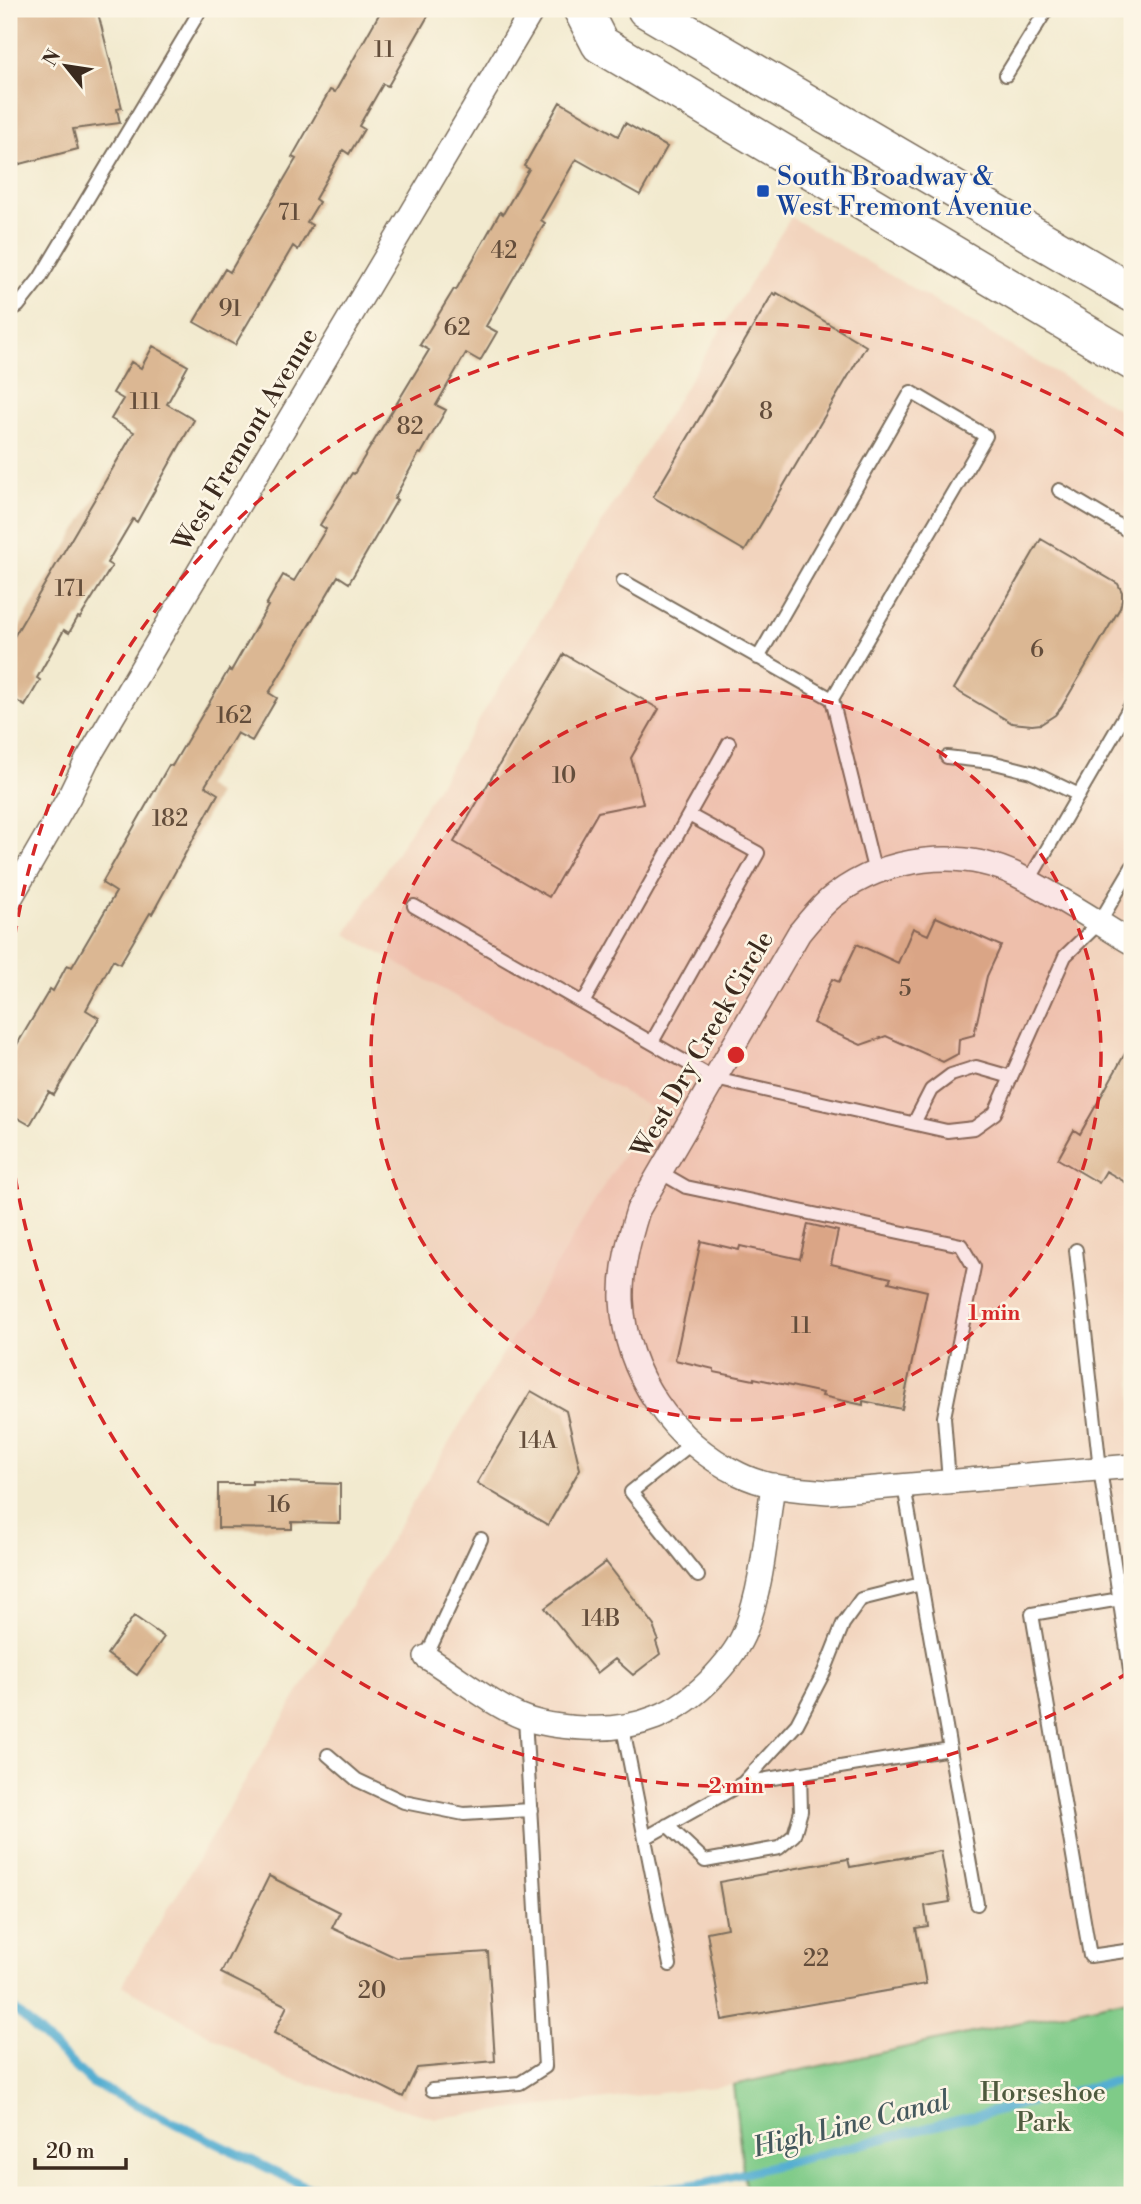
<svg xmlns="http://www.w3.org/2000/svg" width="1141" height="2204" viewBox="0 0 1141 2204" font-family="'Libre Bodoni',serif">
  <rect width="100%" height="100%" fill="#fcf5e5"/>
  <filter id="ink" filterUnits="userSpaceOnUse"><feTurbulence type="fractalNoise" baseFrequency=".0143" numOctaves="2"/><feDisplacementMap in="SourceGraphic" scale="14" xChannelSelector="R" yChannelSelector="G"/><feConvolveMatrix kernelMatrix="1 2 1 2 8 2 1 2 1" color-interpolation-filters="sRGB"/></filter>
  <filter id="wash" filterUnits="userSpaceOnUse"><feTurbulence type="fractalNoise" baseFrequency=".00686" numOctaves="4" result="noise"/><feDisplacementMap in="SourceGraphic" scale="28" xChannelSelector="R" yChannelSelector="G"/><feGaussianBlur stdDeviation="1.57" result="paint"/><feColorMatrix in="noise" values="0 0 0 0 0 0 0 0 0 0 0 0 0 0 0 0 0 1.4 0 .05"/><feComposite in="paint" operator="in"/></filter>
  <g filter="url(#wash)">
    <rect width="100%" height="100%" fill="#f2eacf"/>
    <path fill="#f2d4be" d="M 791,217 L 1132,417 L 1132,1998 L 733,2085 L 435,2118 L 283,2077 L 122,1985 L 651,1108 L 346,934 Z"/>
    <path fill="#7fcb88" stroke="#5d7a53" stroke-width="2" d="M 1132,1998 L 1132,2195 L 746,2195 L 733,2085 Z"/>
    <g fill="none" stroke-linecap="round" stroke-linejoin="round">
      <path stroke="#54aed1" stroke-width="9" d="M 9,2004 L 92,2083 L 307,2187 L 376,2195
        M 619,2195 L 704,2183 L 1132,2077"/>
    </g>
    <g id="blocks">
      <path fill="#dbb793" d="M 9,9 L 97,9 L 122,108 L 117,109 L 120,123 L 73,129 L 78,149 L 9,167 Z
        M 382,9 L 432,9 L 388,86 L 383,84 L 359,126 L 364,129 L 349,154 L 343,150 L 315,199 L 319,202 L 307,222 L 312,225 L 298,250 L 293,246 L 235,345 L 194,322 L 225,269 L 230,272 L 296,159 L 292,157 L 330,90 L 335,92 Z
        M 560,102 L 618,136 L 625,123 L 667,147 L 640,195 L 576,159 L 541,220 L 545,223 L 486,326 L 497,332 L 480,361 L 466,353 L 436,405 L 446,410 L 421,454 L 419,453 L 394,499 L 397,500 L 349,583 L 338,576 L 269,693 L 277,698 L 252,741 L 237,733 L 205,786 L 218,794 L 152,914 L 150,913 L 120,964 L 113,960 L 86,1010 L 99,1018 L 54,1095 L 49,1092 L 30,1125 L 9,1113 L 9,1058 L 50,989 L 53,991 L 67,965 L 72,967 L 116,892 L 102,883 L 169,765 L 172,766 L 229,669 L 231,671 L 268,606 L 266,605 L 283,575 L 294,581 L 326,529 L 320,525 L 352,473 L 354,474 L 429,350 L 420,345 L 454,289 L 456,290 L 500,212 L 503,214 L 529,169 L 524,166 Z
        M 773,293 L 776,295 L 777,293 L 866,346 L 745,551 L 653,497 Z
        M 153,346 L 188,366 L 167,404 L 194,420 L 137,522 L 133,519 L 107,563 L 112,566 L 80,618 L 78,617 L 69,633 L 64,630 L 37,678 L 40,680 L 25,706 L 9,696 L 9,645 L 134,432 L 111,419 L 123,399 L 113,393 L 131,362 L 141,368 Z
        M 1041,539 L 1118,584 L 1122,592 L 1122,600 L 1120,608 L 1061,708 L 1055,715 L 1041,724 L 1032,725 L 1012,723 L 954,689 Z
        M 564,654 L 659,709 L 631,758 L 643,803 L 598,812 L 549,897 L 454,842 Z
        M 936,917 L 1001,946 L 987,976 L 974,1035 L 959,1039 L 958,1054 L 943,1062 L 886,1036 L 861,1045 L 813,1023 L 832,979 L 839,982 L 857,944 L 898,963 L 913,928 L 928,935 Z
        M 1132,1041 L 1132,1186 L 1106,1171 L 1099,1183 L 1058,1159 L 1074,1130 L 1080,1134 Z
        M 808,1224 L 838,1231 L 831,1264 L 891,1278 L 889,1282 L 927,1291 L 902,1409 L 863,1401 L 863,1405 L 822,1396 L 823,1393 L 754,1378 L 754,1380 L 714,1372 L 714,1369 L 675,1360 L 701,1241 L 739,1250 L 740,1246 L 800,1259 Z
        M 531,1391 L 566,1411 L 580,1469 L 548,1525 L 477,1483 Z
        M 252,1481 L 340,1484 L 340,1523 L 292,1522 L 292,1529 L 218,1528 L 218,1484 L 252,1484 Z
        M 606,1562 L 655,1626 L 654,1629 L 658,1639 L 656,1642 L 660,1654 L 633,1675 L 615,1659 L 597,1673 L 545,1608 Z
        M 134,1616 L 164,1637 L 137,1675 L 107,1654 Z
        M 941,1851 L 950,1902 L 925,1906 L 928,1926 L 916,1928 L 926,1984 L 722,2020 L 707,1932 L 727,1928 L 719,1882 L 848,1859 L 850,1867 Z
        M 269,1876 L 340,1912 L 332,1928 L 397,1958 L 488,1952 L 495,2061 L 417,2068 L 403,2097 L 274,2033 L 287,2006 L 221,1973 Z"/>
    </g>
  </g>
  <g filter="url(#ink)">
    <use href="#blocks" fill-opacity="0" stroke="#7b6d5c" stroke-width="2"/>
    <g fill="none" stroke-linecap="round" stroke-linejoin="round">
      <defs>
        <path id="service" d="M 1006,75 L 1047,9
          M 9,311 L 18,306 L 40,278 L 201,9
          M 1059,490 L 1132,533
          M 623,581 L 832,699 L 875,873
          M 758,658 L 911,392 L 986,436 L 832,699
          M 947,757 L 991,762 L 1031,772 L 1079,795
          M 1028,882 L 1132,703
          M 414,906 L 715,1079 L 947,1131 L 974,1128 L 995,1113 L 1065,956 L 1099,923 L 1132,867
          M 583,1003 L 729,743
          M 652,1042 L 758,853 L 689,815
          M 914,1123 L 931,1090 L 951,1075 L 976,1067 L 1011,1077
          M 660,1172 L 686,1187 L 961,1245 L 974,1267 L 944,1417 L 949,1482
          M 1076,1250 L 1100,1469 L 1132,1683
          M 692,1443 L 631,1492 L 698,1576
          M 904,1486 L 977,1904
          M 1132,1597 L 1032,1614 L 1090,1956 L 1132,1950
          M 426,1657 L 481,1539
          M 623,1728 L 670,1965
          M 328,1755 L 357,1780 L 404,1802 L 464,1814 L 531,1810
          M 743,1783 L 797,1724 L 824,1672 L 843,1624 L 861,1599 L 921,1584
          M 667,1825 L 705,1861 L 779,1848 L 794,1835 L 801,1811 L 800,1773
          M 645,1838 L 743,1783 L 950,1749
          M 432,2090 L 520,2083 L 545,2067 L 525,1718"/>
        <path id="minor" d="M 9,901 L 69,797 L 87,760 L 533,9
          M 1132,943 C 1094,920 1057,895 1017,875 C 960,847 886,857 835,895 C 821,905 810,920 799,933 L 638,1210 C 629,1239 621,1269 622,1300 C 625,1374 673,1442 739,1474 C 767,1488 799,1490 829,1492 L 1132,1466
          M 426,1657 C 456,1675 493,1706 525,1718 C 543,1725 564,1727 583,1728 C 637,1731 678,1715 715,1675 C 726,1663 739,1647 745,1631 C 763,1586 766,1533 773,1485"/>
        <path id="primary" d="M 582,9 L 600,44 L 1132,361
          M 646,9 L 1132,293"/>
      </defs>
      <use href="#service" stroke="#7b6d5c" stroke-width="16"/>
      <use href="#minor" stroke="#7b6d5c" stroke-width="26"/>
      <use href="#primary" stroke="#7b6d5c" stroke-width="40"/>
      <use href="#service" stroke="#fff" stroke-width="12"/>
      <use href="#minor" stroke="#fff" stroke-width="23"/>
      <use href="#primary" stroke="#fff" stroke-width="37"/>
    </g>
  </g>
  <circle cx="736" cy="1055" r="365" fill="#d62828" fill-opacity=".12"/>
  <g fill="none" stroke="#d62828" stroke-width="3.5" stroke-dasharray="12 9">
    <circle cx="736" cy="1055" r="365"/>
    <path d="M1129 1672A731 731 0 0 1 9 1131M9 979A731 731 0 0 1 1129 438"/>
  </g>
  <rect fill="#1a4fb4" stroke="#fcf5e5" stroke-width="2.5" x="756" y="184" width="14" height="14" rx="3.5"/>
  <g text-anchor="middle" stroke-width="5" stroke-linejoin="round" paint-order="stroke">
    <g font-size="23" fill="#634d3b">
      <text x="384" y="57">11</text>
      <text x="289" y="220">71</text>
      <text x="504" y="258">42</text>
      <text x="230" y="316">91</text>
      <text x="457" y="335">62</text>
      <text x="145" y="409">111</text>
      <text x="766" y="419">8</text>
      <text x="410" y="434">82</text>
      <text x="70" y="596">171</text>
      <text x="1037" y="657">6</text>
      <text x="234" y="723">162</text>
      <text x="564" y="783">10</text>
      <text x="170" y="826">182</text>
      <text x="905" y="996">5</text>
      <text x="801" y="1333">11</text>
      <text x="538" y="1448">14A</text>
      <text x="279" y="1512">16</text>
      <text x="601" y="1626">14B</text>
      <text x="816" y="1966">22</text>
      <text x="372" y="1998">20</text>
    </g>
    <g font-size="26" fill="#164399" stroke="#fcf5e5" text-anchor="start">
      <text x="777" y="185">South Broadway &amp;<tspan x="777" dy="30">West Fremont Avenue</tspan></text>
    </g>
    <g font-size="26" fill="#3b2a1e" stroke="#fcf5e5">
      <text transform="translate(245 439) rotate(-59)" y="9">West Fremont Avenue</text>
      <text transform="translate(702 1044) rotate(-60)" y="9">West Dry Creek Circle</text>
    </g>
    <g font-size="26" fill="#4f5a3e" stroke="#fcf5e5">
      <text x="1043" y="2101">Horseshoe<tspan x="1043" dy="30">Park</tspan></text>
    </g>
    <g font-size="28" font-style="italic" fill="#44585d" stroke="#fcf5e5">
      <text transform="translate(851 2123) rotate(-14)" y="10">High Line Canal</text>
    </g>
  </g>
  <circle cx="736" cy="1055" r="10" fill="#d62828" stroke="#fcf5e5" stroke-width="3.5"/>
  <g font-size="21" text-anchor="middle" font-weight="bold" fill="#d62828" stroke="#fcf5e5" stroke-width="5" stroke-linejoin="round" paint-order="stroke">
    <text x="994" y="1320">1 min</text>
    <text x="736" y="1793">2 min</text>
  </g>
  <rect width="1141" height="2204" fill="none" stroke="#fcf5e5" stroke-width="35"/>
  <g transform="translate(66 66) rotate(300)" stroke="#fcf5e5" stroke-width="5" paint-order="stroke">
  <path d="M0-5L12 26L0 18L-12 26Z" fill="#3b2a1e"/>
  <text y="-10" font-size="19" font-weight="bold" text-anchor="middle" fill="#3b2a1e">N</text>
  </g>
  <path d="M35 2158v10h91v-10" fill="none" stroke="#3b2a1e" stroke-width="3.5"/>
  <text x="46" y="2158" font-size="21" fill="#3b2a1e" stroke="#fcf5e5" stroke-width="5" paint-order="stroke">20 m</text>
</svg>
